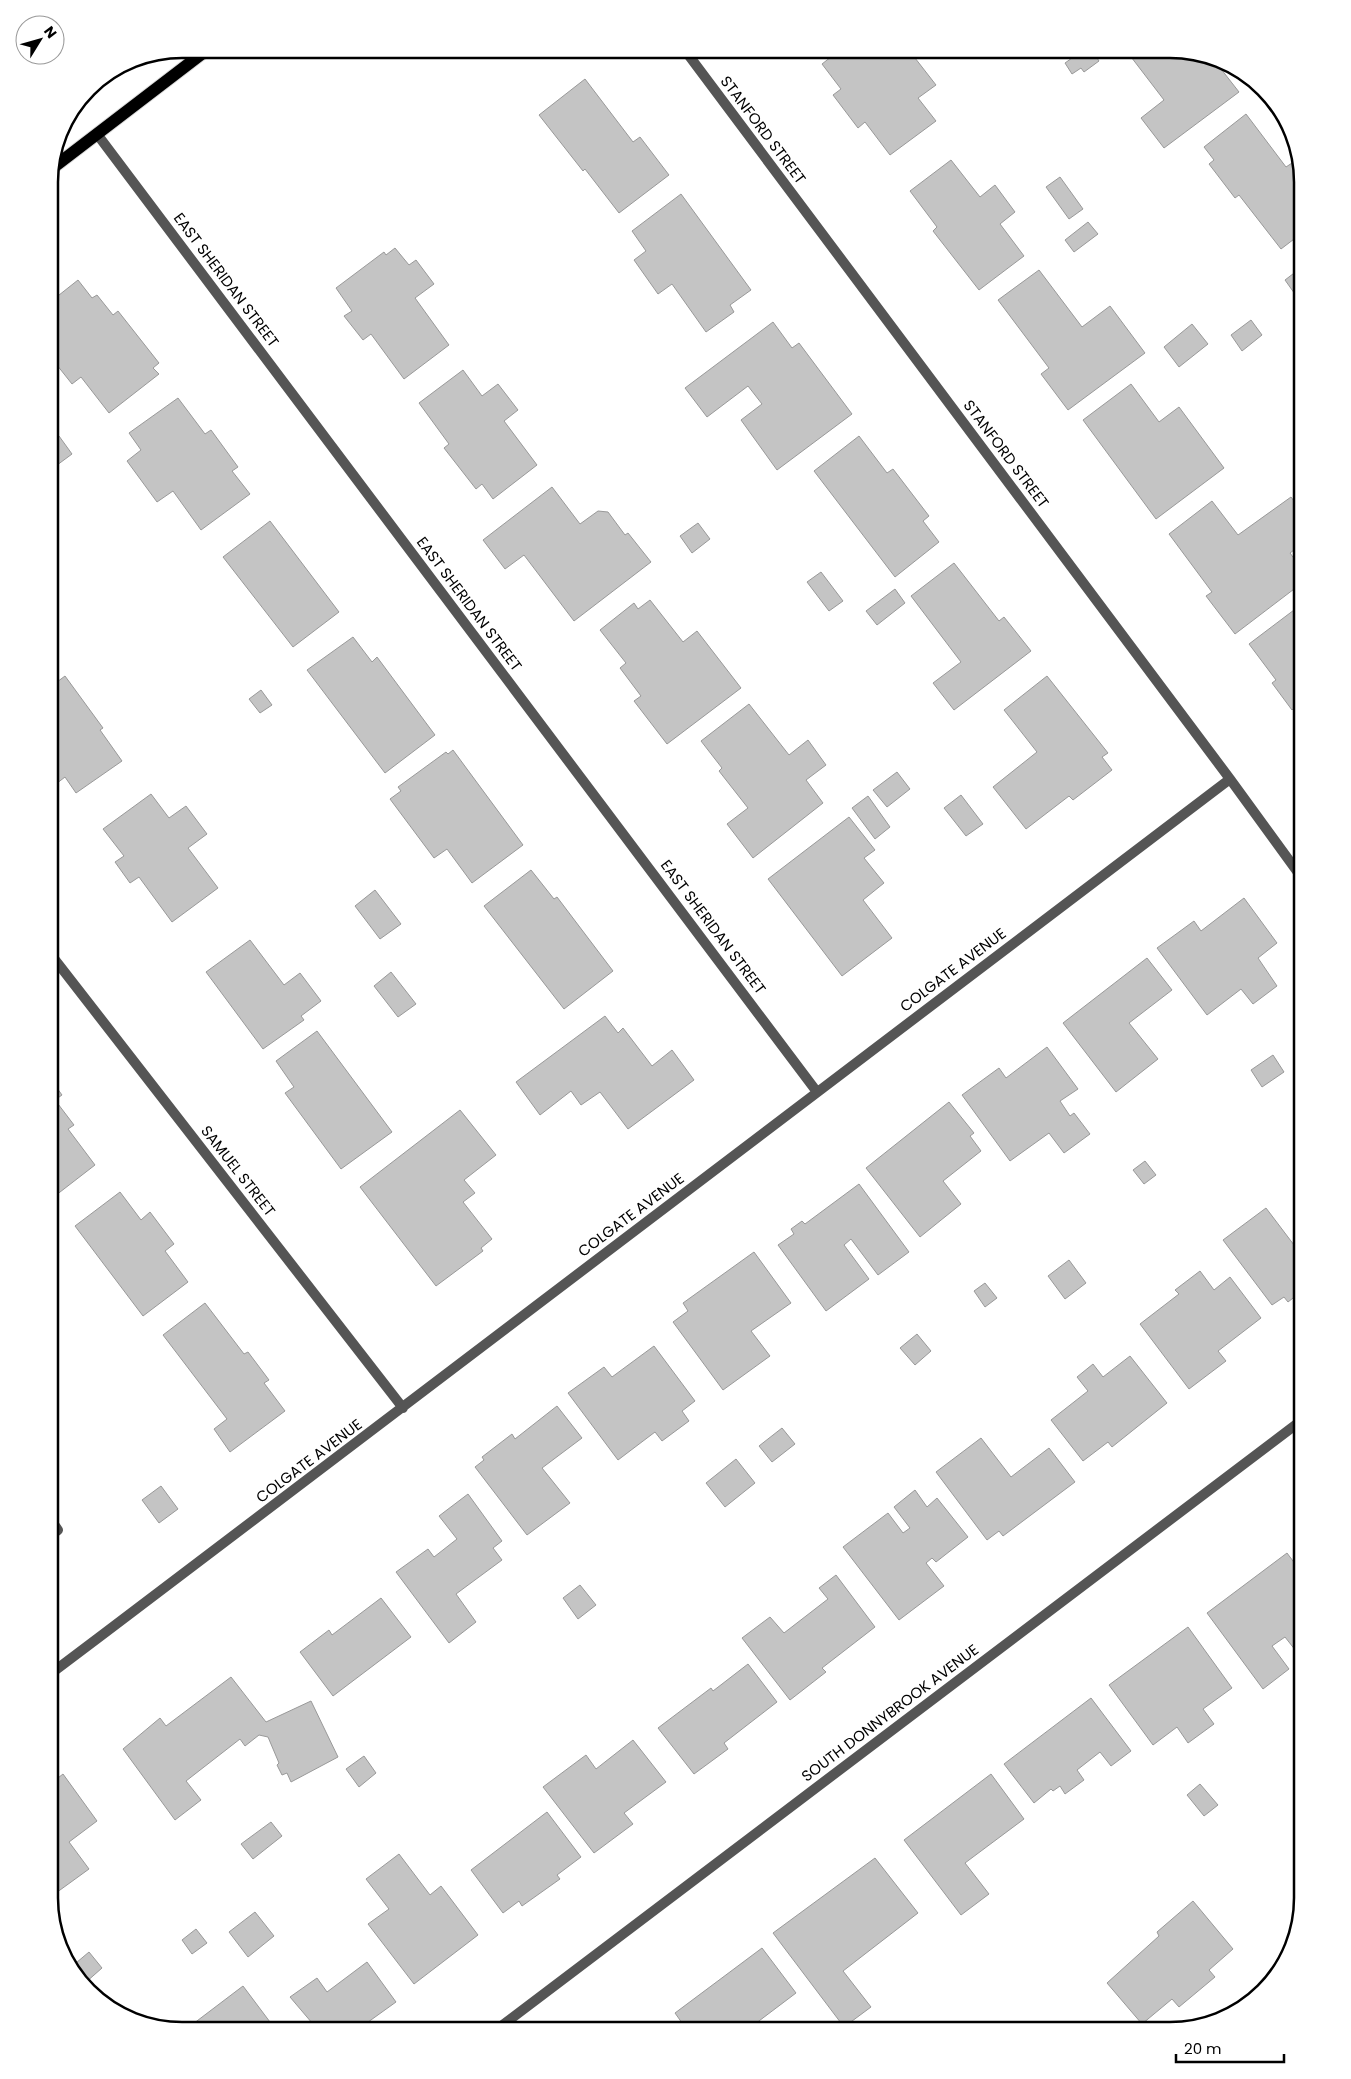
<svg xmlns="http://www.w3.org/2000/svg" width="1351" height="2079" viewBox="0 0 1351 2079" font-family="Poppins,sans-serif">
  <rect width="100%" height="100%" fill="#fff"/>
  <path fill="#c4c4c4" stroke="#999" d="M 841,49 L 882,49 L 888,58 L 901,49 L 908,49 L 936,85 L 918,98 L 936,121 L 890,155 L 865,122 L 858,128 L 833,95 L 841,89 L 822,64 Z
    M 1066,49 L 1091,49 L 1099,61 L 1084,72 L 1081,68 L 1072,74 L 1065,63 L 1072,58 Z
    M 1125,49 L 1178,49 L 1214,60 L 1239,92 L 1164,148 L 1141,118 L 1164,100 Z
    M 585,79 L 633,142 L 640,137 L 669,175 L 619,213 L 585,169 L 583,171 L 539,115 Z
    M 1246,114 L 1286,167 L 1292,163 L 1300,174 L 1302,181 L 1302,233 L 1281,249 L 1239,195 L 1235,198 L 1209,164 L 1214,160 L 1204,147 Z
    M 951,160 L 980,197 L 995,185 L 1015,212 L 1000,224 L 1024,256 L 979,290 L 933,231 L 937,227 L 910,191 Z
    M 1060,177 L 1083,209 L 1069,219 L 1046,187 Z
    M 681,194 L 751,290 L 730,305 L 734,312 L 706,332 L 672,284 L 658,294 L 634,260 L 646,251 L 632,231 Z
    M 1088,222 L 1098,234 L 1074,252 L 1065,240 Z
    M 395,248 L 409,265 L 416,260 L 434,284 L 415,298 L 449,345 L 404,379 L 371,334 L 363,340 L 344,316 L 352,311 L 336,288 L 384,252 L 386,255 Z
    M 1302,267 L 1302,304 L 1285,280 Z
    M 1039,270 L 1082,327 L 1110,306 L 1145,353 L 1068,410 L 1041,374 L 1049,368 L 998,300 Z
    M 78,280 L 92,298 L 97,295 L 113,315 L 118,311 L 159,363 L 153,368 L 159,374 L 109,413 L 81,377 L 72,384 L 49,355 L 49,347 L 56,341 L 49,331 L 49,303 Z
    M 1302,309 L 1302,326 L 1294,315 Z
    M 1251,320 L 1262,335 L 1242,351 L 1231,335 Z
    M 773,322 L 792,348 L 799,343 L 852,414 L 777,470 L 741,420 L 762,404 L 748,386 L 707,417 L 685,388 Z
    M 1192,324 L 1208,344 L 1179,367 L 1164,347 Z
    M 463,370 L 482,396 L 498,384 L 518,410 L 504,421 L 537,465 L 493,499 L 482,484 L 476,489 L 444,448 L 449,444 L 419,403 Z
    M 1131,384 L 1159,422 L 1179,407 L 1224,468 L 1156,519 L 1083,420 Z
    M 178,398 L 205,434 L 211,430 L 238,467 L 232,471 L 250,494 L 201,530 L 173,491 L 157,502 L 127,461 L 141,450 L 129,433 Z
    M 59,436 L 72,454 L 49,471 L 49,443 Z
    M 859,436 L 887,473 L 893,469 L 929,516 L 923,521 L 939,542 L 895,577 L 814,471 Z
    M 552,487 L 580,524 L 598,511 L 608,512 L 625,535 L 628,533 L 651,562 L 574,621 L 524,555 L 505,569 L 483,540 Z
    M 1291,497 L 1302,512 L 1302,544 L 1290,553 L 1302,569 L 1302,583 L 1235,634 L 1206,596 L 1212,592 L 1169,534 L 1212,501 L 1238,535 Z
    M 270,521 L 339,612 L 293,647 L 223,557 Z
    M 698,523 L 710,539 L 692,553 L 680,536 Z
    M 954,563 L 999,621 L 1004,617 L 1031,651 L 954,710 L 933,683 L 961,662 L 911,596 Z
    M 821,572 L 843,601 L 829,611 L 807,582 Z
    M 895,589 L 905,603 L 877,625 L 866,611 Z
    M 650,600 L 683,642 L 697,631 L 741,688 L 667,744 L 634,701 L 641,696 L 620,668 L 626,663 L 600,630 L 634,603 L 638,609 Z
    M 1294,610 L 1302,621 L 1302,717 L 1295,707 L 1292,710 L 1272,683 L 1276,680 L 1249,644 Z
    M 353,637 L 372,662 L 377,657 L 435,735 L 385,773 L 307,670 Z
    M 65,676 L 103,728 L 100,730 L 122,761 L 76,793 L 65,777 L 56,784 L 49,776 L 49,688 Z
    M 1047,676 L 1108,753 L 1102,757 L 1112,770 L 1073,800 L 1069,796 L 1026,829 L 993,787 L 1037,752 L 1004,710 Z
    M 261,690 L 272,705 L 260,713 L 249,699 Z
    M 749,704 L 789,755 L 808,740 L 826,765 L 806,780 L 823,803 L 753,858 L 727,824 L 748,808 L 719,771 L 722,768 L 701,741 Z
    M 453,750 L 523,845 L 472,883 L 447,849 L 434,858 L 390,799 L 401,791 L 398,787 L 446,752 L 448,754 Z
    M 897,772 L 910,789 L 887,807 L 873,790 Z
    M 151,794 L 169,818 L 186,806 L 207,834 L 188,848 L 218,888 L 172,922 L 139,877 L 130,883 L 115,862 L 124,856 L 103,829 Z
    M 961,795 L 983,824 L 966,836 L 944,808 Z
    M 868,796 L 890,827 L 875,839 L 852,808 Z
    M 849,817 L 875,850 L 864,858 L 884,883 L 863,900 L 892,938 L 842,976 L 768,879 Z
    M 531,870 L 554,899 L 557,897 L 613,971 L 564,1009 L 484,906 Z
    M 375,890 L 401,924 L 380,939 L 355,906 Z
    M 1244,898 L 1277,943 L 1258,958 L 1277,986 L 1253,1004 L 1241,989 L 1207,1015 L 1157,948 L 1194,921 L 1201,931 Z
    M 250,940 L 284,985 L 300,973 L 321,1001 L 301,1016 L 304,1020 L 263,1049 L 206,972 Z
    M 1147,958 L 1172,990 L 1129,1023 L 1158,1059 L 1116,1092 L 1063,1023 Z
    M 391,972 L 416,1004 L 398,1017 L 374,986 Z
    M 605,1016 L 618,1033 L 623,1028 L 652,1066 L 672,1050 L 694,1080 L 628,1129 L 600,1092 L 581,1105 L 571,1091 L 540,1115 L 516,1082 Z
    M 317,1031 L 392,1132 L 341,1169 L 285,1093 L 294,1087 L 276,1061 Z
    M 1047,1047 L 1078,1089 L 1060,1101 L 1070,1116 L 1074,1113 L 1090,1134 L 1064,1153 L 1049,1133 L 1010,1161 L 962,1095 L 999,1068 L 1006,1078 Z
    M 1273,1055 L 1284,1072 L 1262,1087 L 1251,1070 Z
    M 49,1077 L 62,1095 L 55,1100 L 74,1125 L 68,1129 L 95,1165 L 51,1199 L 49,1196 Z
    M 949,1102 L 974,1133 L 970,1136 L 981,1151 L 943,1181 L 961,1204 L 920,1237 L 866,1168 Z
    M 460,1110 L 496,1155 L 464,1180 L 475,1193 L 463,1202 L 492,1239 L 481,1248 L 483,1251 L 436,1286 L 360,1187 Z
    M 1145,1161 L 1156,1175 L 1144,1184 L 1133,1170 Z
    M 859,1184 L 909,1252 L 878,1275 L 851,1239 L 844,1245 L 869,1279 L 826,1311 L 778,1245 L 794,1234 L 791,1229 L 802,1221 L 805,1224 Z
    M 120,1192 L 141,1220 L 150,1212 L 174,1244 L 165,1251 L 188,1282 L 143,1316 L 75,1226 Z
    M 1266,1208 L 1294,1245 L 1302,1239 L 1302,1291 L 1288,1302 L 1284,1297 L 1272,1305 L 1223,1240 Z
    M 754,1252 L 791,1303 L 751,1331 L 770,1356 L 723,1390 L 673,1322 L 688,1311 L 683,1303 Z
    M 1069,1260 L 1086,1283 L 1065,1299 L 1048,1276 Z
    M 1200,1271 L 1214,1290 L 1230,1277 L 1261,1318 L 1218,1351 L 1226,1361 L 1189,1389 L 1140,1324 L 1179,1294 L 1175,1290 Z
    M 985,1283 L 997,1298 L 985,1307 L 974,1291 Z
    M 205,1303 L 244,1354 L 248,1352 L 269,1380 L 264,1383 L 285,1411 L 230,1452 L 214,1429 L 227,1419 L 163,1335 Z
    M 917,1334 L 931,1351 L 915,1365 L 900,1348 Z
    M 654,1346 L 695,1401 L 682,1411 L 689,1421 L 662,1441 L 655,1432 L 618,1460 L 568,1393 L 604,1367 L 612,1377 Z
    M 1130,1356 L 1167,1403 L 1112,1447 L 1108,1442 L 1083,1461 L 1051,1420 L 1088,1391 L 1077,1377 L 1093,1364 L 1103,1377 Z
    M 557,1406 L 582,1438 L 542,1468 L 570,1503 L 527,1535 L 475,1467 L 484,1460 L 482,1457 L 512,1434 L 515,1439 Z
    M 782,1428 L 795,1444 L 772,1462 L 759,1446 Z
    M 981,1438 L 1011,1477 L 1049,1448 L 1075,1482 L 1003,1536 L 999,1531 L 987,1540 L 936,1472 Z
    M 736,1459 L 755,1483 L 725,1507 L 706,1483 Z
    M 161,1486 L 178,1509 L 159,1523 L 142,1500 Z
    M 915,1490 L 927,1507 L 937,1498 L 968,1537 L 936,1562 L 932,1558 L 926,1563 L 944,1586 L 899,1620 L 843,1547 L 888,1513 L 903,1533 L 910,1528 L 894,1507 Z
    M 468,1494 L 502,1541 L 493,1548 L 502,1560 L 456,1594 L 476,1622 L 449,1643 L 396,1572 L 428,1549 L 434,1557 L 457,1539 L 439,1516 Z
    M 1287,1553 L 1302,1573 L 1302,1646 L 1296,1651 L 1285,1637 L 1272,1646 L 1289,1669 L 1263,1689 L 1207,1613 Z
    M 836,1575 L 875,1627 L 822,1668 L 826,1672 L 790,1700 L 742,1638 L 770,1617 L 784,1633 L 828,1599 L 819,1588 Z
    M 580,1585 L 596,1605 L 578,1619 L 563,1598 Z
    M 381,1598 L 411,1637 L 333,1696 L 300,1652 L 329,1630 L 332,1635 Z
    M 1188,1627 L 1232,1688 L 1203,1709 L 1214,1724 L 1188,1743 L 1177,1727 L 1153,1745 L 1109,1685 Z
    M 748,1664 L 777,1702 L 724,1743 L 728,1749 L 694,1774 L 658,1728 L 711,1688 L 713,1691 Z
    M 231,1677 L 266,1722 L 311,1701 L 338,1757 L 291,1782 L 287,1773 L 282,1775 L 277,1765 L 279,1763 L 268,1737 L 259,1735 L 245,1746 L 240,1739 L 186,1781 L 201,1800 L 175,1820 L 123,1749 L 160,1718 L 166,1726 Z
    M 1091,1698 L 1131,1751 L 1111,1766 L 1100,1752 L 1077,1770 L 1084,1780 L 1065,1794 L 1060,1786 L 1053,1791 L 1051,1789 L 1034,1803 L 1004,1764 Z
    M 633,1740 L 666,1782 L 624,1813 L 633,1824 L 594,1853 L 543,1787 L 586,1755 L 596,1769 Z
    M 364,1756 L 376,1773 L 359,1787 L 346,1769 Z
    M 63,1774 L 97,1821 L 69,1842 L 89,1869 L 49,1898 L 49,1785 Z
    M 991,1774 L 1024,1819 L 965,1863 L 989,1894 L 961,1915 L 904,1840 Z
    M 1200,1784 L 1218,1805 L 1204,1816 L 1187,1795 Z
    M 547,1812 L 581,1857 L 557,1875 L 560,1879 L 522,1906 L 519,1901 L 503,1913 L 471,1870 Z
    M 271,1822 L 282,1836 L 253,1859 L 241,1844 Z
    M 399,1854 L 430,1895 L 441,1886 L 478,1935 L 414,1984 L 368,1924 L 389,1909 L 366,1879 Z
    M 875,1858 L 918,1913 L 843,1971 L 871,2007 L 844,2027 L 773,1933 Z
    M 1302,1866 L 1302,1898 L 1297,1916 L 1293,1915 Z
    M 1193,1901 L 1233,1949 L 1209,1970 L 1215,1977 L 1179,2007 L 1172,1999 L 1142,2024 L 1107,1983 L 1159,1936 L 1157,1932 Z
    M 255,1912 L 274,1936 L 248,1957 L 229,1932 Z
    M 196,1929 L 207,1943 L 192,1954 L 182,1940 Z
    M 762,1948 L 796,1993 L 747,2030 L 687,2030 L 675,2013 Z
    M 89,1952 L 102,1968 L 85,1983 L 70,1968 Z
    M 367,1962 L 396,2002 L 357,2030 L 318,2030 L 290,1997 L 317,1978 L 327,1992 Z
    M 243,1986 L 270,2022 L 260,2030 L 185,2030 Z"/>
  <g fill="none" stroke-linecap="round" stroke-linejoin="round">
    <defs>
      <path id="primary" d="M 50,170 L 208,49"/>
    </defs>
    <use href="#primary" stroke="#dbdbdb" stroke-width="14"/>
    <path stroke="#555" stroke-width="10" d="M 49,1537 L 58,1530 L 49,1517"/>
    <path stroke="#555" stroke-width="10" d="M 684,49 L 1230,779 L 1302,878
      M 97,134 L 817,1092
      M 49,952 L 403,1408
      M 49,1675 C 444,1378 836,1077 1230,779
      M 496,2030 L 1302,1420"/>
    <use href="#primary" stroke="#000" stroke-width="12"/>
  </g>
  <g text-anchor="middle" stroke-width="4" stroke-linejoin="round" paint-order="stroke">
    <g font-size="15" fill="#000" stroke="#fff">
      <text transform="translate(763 130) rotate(53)" y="5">STANFORD STREET</text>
      <text transform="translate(226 280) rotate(53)" y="5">EAST SHERIDAN STREET</text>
      <text transform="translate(1006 454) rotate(53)" y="5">STANFORD STREET</text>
      <text transform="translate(469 604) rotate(53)" y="5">EAST SHERIDAN STREET</text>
      <text transform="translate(713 927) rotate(53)" y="5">EAST SHERIDAN STREET</text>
      <text transform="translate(953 970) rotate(-37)" y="5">COLGATE AVENUE</text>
      <text transform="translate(238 1171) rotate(52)" y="5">SAMUEL STREET</text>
      <text transform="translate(631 1215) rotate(-37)" y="5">COLGATE AVENUE</text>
      <text transform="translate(309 1461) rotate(-37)" y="5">COLGATE AVENUE</text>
      <text transform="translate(890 1713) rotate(-37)" y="5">SOUTH DONNYBROOK AVENUE</text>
    </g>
  </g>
  <path d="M0 0H1351V2079H0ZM182 58H1170A124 124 0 0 1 1294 182V1898A124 124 0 0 1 1170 2022H182A124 124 0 0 1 58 1898V182A124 124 0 0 1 182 58Z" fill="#fff" fill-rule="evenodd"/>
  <path fill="none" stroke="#000" stroke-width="2.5" d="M182 58H1170A124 124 0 0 1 1294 182V1898A124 124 0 0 1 1170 2022H182A124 124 0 0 1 58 1898V182A124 124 0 0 1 182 58Z"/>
  <g transform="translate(40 40) rotate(53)"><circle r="24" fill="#ffffff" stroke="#999999"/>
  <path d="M0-4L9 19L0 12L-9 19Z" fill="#000000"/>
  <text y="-8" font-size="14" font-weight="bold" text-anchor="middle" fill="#000000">N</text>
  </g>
  <path d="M1176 2054v8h108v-8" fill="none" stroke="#000000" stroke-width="2.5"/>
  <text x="1184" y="2054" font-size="15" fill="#000000" stroke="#ffffff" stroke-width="4" paint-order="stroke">20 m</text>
</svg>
